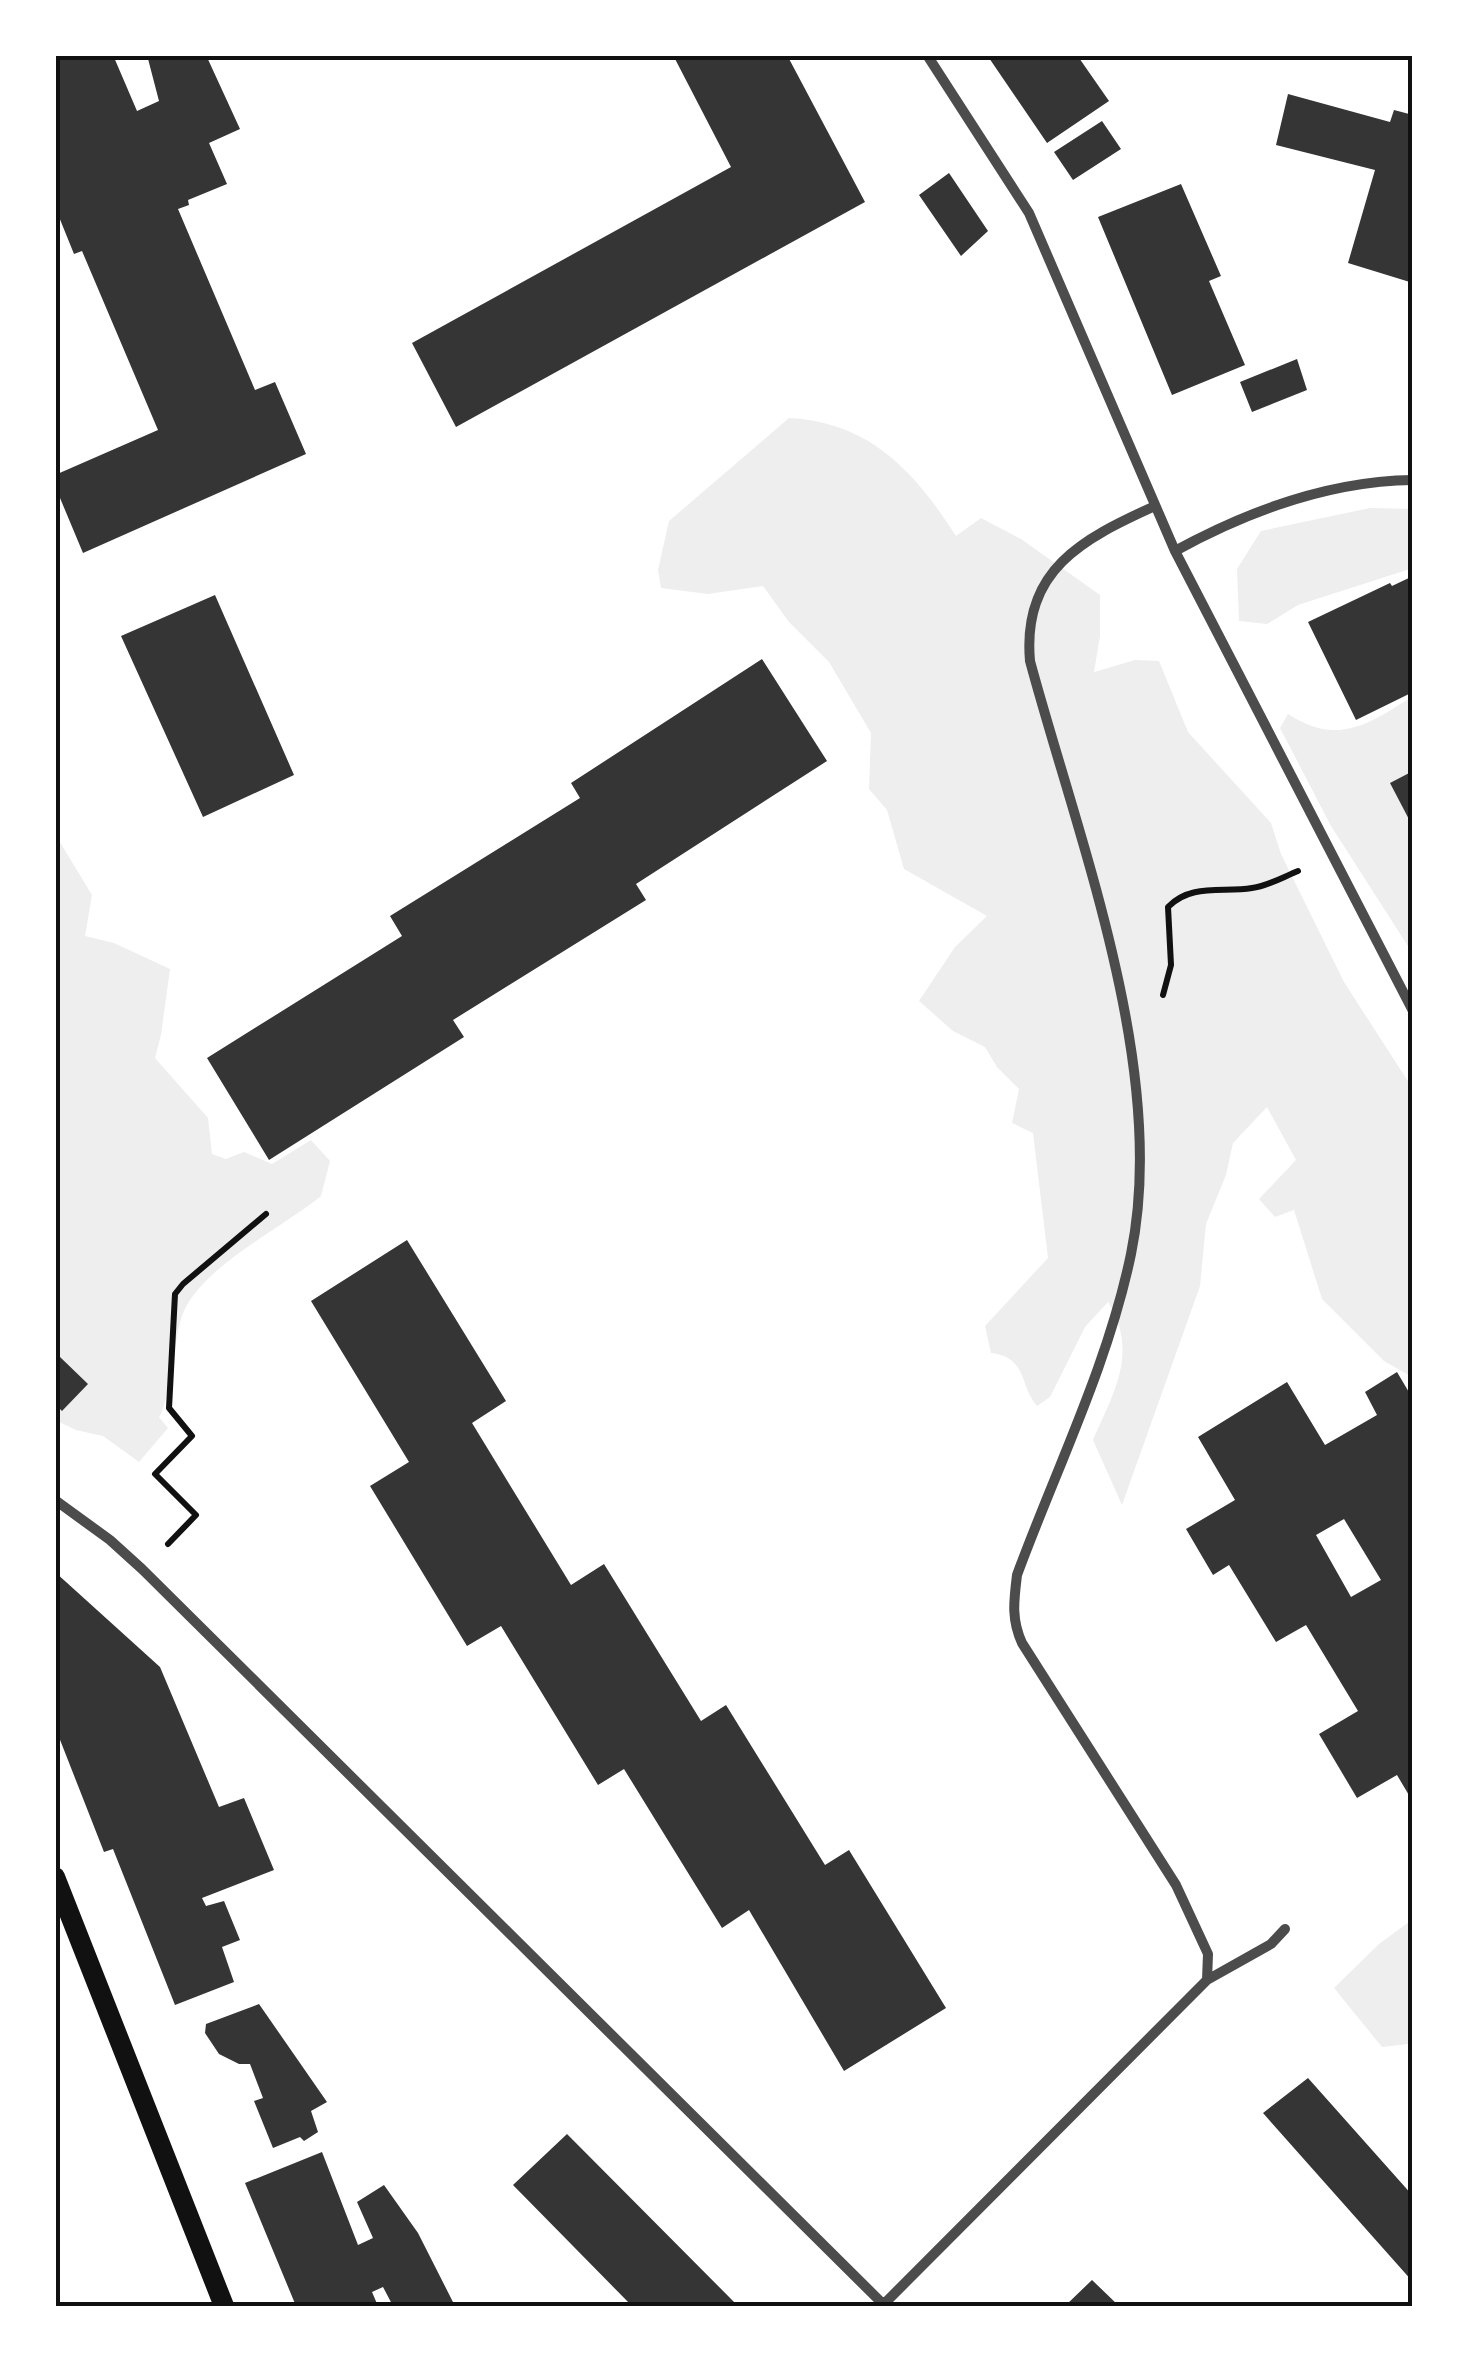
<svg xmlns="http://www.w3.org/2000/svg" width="1468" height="2361" viewBox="0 0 1468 2361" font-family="'Alegreya Sans',sans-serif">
  <rect width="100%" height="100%" fill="#fff"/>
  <path fill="#eee" d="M 789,418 C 870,422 915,472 956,536 L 981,518 L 1021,539 L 1100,595 L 1100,636 L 1094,672 L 1135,660 L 1159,661 L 1188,732 L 1271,823 L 1281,854 L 1344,982 L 1413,1089 L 1413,1384 L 1407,1374 L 1384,1361 L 1322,1299 L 1294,1210 L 1275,1217 L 1259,1199 L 1296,1160 L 1267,1107 L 1233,1143 L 1226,1175 L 1206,1224 L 1200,1286 L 1122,1505 L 1093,1440 C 1114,1392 1139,1352 1108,1302 L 1085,1327 L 1050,1397 L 1037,1406 C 1019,1386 1028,1357 991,1353 L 985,1326 L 1048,1258 L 1033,1133 L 1012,1123 L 1019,1089 L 997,1067 L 985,1047 L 953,1031 L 919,1001 L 955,947 L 987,916 L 904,869 L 887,810 L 869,789 L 871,733 L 829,662 L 789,622 L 763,586 L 708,594 L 661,588 L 658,570 L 669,521 Z
    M 1370,508 L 1413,509 L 1413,568 L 1298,605 L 1267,624 L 1239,621 L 1237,569 L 1261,531 Z
    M 1413,696 L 1413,954 L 1331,826 L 1280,728 L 1288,714 C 1337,746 1368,725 1413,696 Z
    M 55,834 L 92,895 L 85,936 L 114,943 L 170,969 L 161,1035 L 155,1058 L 208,1118 L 212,1154 L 226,1159 L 244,1152 L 272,1164 L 311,1140 L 330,1161 L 321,1196 C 282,1228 205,1265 184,1311 C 174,1333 169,1407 159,1417 L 168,1428 L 139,1462 L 103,1436 L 76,1430 L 55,1420 Z
    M 1413,1919 L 1413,2038 L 1408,2044 L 1382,2047 L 1334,1988 L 1379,1944 Z"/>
  <path fill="#353535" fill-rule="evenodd" d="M 55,55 L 113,55 L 137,111 L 159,101 L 147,55 L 206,55 L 240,129 L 209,143 L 227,184 L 188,200 L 189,205 L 178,209 L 255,390 L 275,382 L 306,454 L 83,553 L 55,486 L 55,475 L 158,430 L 82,251 L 74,254 L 55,207 Z
    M 673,55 L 787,55 L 865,202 L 456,427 L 412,343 L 731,167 Z
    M 987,55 L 1077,55 L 1109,101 L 1047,143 Z
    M 1288,94 L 1390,122 L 1394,110 L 1413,115 L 1413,283 L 1348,263 L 1375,170 L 1276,145 Z
    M 1102,121 L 1121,149 L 1073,180 L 1054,152 Z
    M 949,173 L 988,231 L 961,256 L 919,195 Z
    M 1181,184 L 1221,276 L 1209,281 L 1245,365 L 1172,395 L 1098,217 Z
    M 1297,359 L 1307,390 L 1252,412 L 1240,382 Z
    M 1413,576 L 1413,692 L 1356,720 L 1308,622 L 1390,583 L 1392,586 Z
    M 215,595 L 294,775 L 203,817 L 121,636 Z
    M 762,659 L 827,761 L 636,884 L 646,900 L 453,1020 L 464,1037 L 269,1160 L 207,1058 L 402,936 L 390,916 L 580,798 L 571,783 Z
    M 1413,771 L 1413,827 L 1390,783 Z
    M 407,1240 L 506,1401 L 472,1423 L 571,1585 L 604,1564 L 701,1721 L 726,1705 L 825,1865 L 849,1850 L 946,2008 L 844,2071 L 749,1910 L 722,1928 L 624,1769 L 598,1785 L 501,1626 L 467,1646 L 370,1486 L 409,1462 L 311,1301 Z
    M 60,1357 L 88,1384 L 62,1411 L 55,1404 L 55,1363 Z
    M 1397,1372 L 1413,1399 L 1413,1802 L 1397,1775 L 1357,1798 L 1319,1734 L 1358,1711 L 1306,1625 L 1276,1642 L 1229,1565 L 1213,1575 L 1186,1529 L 1235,1500 L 1198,1437 L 1287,1382 L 1325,1445 L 1377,1415 L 1365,1392 ZM 1344,1519 L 1381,1580 L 1351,1597 L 1316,1535 Z
    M 55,1572 L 160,1667 L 219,1807 L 244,1798 L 274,1870 L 202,1898 L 206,1906 L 224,1901 L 240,1940 L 222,1947 L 234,1982 L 175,2005 L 113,1849 L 104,1852 L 55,1727 Z
    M 259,2004 L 327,2102 L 311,2111 L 318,2132 L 304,2141 L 300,2137 L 273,2148 L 254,2101 L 263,2098 L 250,2064 L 239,2064 L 219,2054 L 205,2033 L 206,2024 Z
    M 1308,2078 L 1413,2196 L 1413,2282 L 1263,2113 Z
    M 567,2134 L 738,2306 L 632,2306 L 513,2185 Z
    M 322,2152 L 358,2245 L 373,2238 L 357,2202 L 384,2185 L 418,2233 L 455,2306 L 393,2306 L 383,2287 L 372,2292 L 378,2306 L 296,2306 L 245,2183 Z
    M 1092,2280 L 1119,2306 L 1065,2306 Z"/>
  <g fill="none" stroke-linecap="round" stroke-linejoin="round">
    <path stroke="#111" stroke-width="6" d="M 1163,995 L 1171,965 L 1168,907 C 1191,883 1223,893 1252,888 C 1268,886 1283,877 1298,871
      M 168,1544 L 196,1515 L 155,1474 L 192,1436 L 169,1408 L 175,1294 L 183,1284 L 266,1214"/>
    <path stroke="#4c4c4c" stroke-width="10" d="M 927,55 L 1029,213 L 1175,551 L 1413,1011
      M 1155,506 C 1082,539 1022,570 1030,661 C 1078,839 1169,1070 1131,1254 C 1108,1365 1056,1469 1017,1575 C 1014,1600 1011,1619 1022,1643 L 1176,1885 L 1208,1954 L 1207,1980
      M 1175,551 C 1248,511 1328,481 1413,480
      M 55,1500 L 110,1540 L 142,1569 L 885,2306
      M 884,2304 L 1207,1980 L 1271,1944 L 1285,1929"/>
    <path stroke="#111" stroke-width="20" d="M 55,1877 L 224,2306"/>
  </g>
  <rect width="1468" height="2361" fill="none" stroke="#ffffff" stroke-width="115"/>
  <rect x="58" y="58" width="1352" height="2246" fill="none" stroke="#111" stroke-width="4"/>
</svg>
